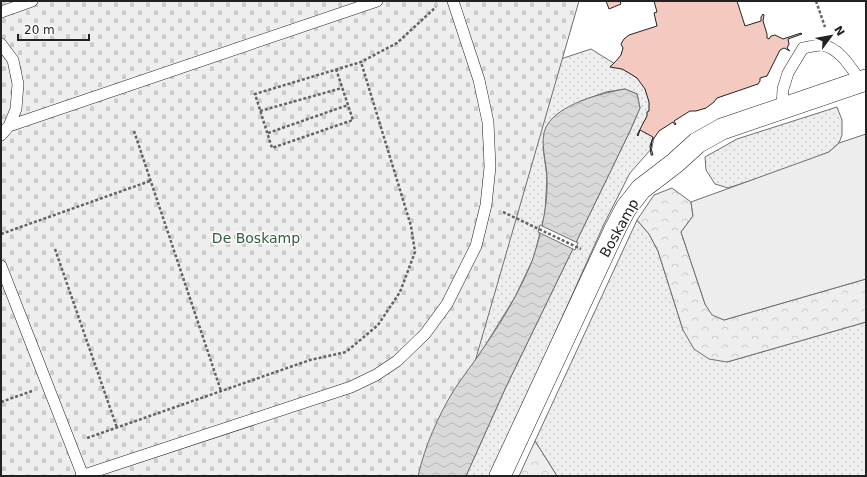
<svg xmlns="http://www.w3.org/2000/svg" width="867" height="477" viewBox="0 0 867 477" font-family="'DejaVu Sans',sans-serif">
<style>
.grass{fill:url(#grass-dots);stroke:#6f6f6f}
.forest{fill:url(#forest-crowns);stroke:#6f6f6f}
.cemetery{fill:url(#cemetery-stones);stroke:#6f6f6f}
.parking{fill:#ededed;stroke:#6f6f6f}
.water{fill:url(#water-waves);stroke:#6f6f6f}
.pier{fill:#fff;stroke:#6f6f6f}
.building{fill:#f3c9c0;stroke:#222}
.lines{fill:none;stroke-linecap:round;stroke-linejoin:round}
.service-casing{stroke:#222;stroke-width:12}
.minor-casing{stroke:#222;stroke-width:22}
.path{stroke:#646464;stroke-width:2.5;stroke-dasharray:3 2;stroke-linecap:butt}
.service{stroke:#fff;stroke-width:11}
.minor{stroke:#fff;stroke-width:21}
.labels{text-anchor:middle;stroke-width:3;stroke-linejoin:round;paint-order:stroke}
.street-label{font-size:14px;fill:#222;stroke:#fff}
.park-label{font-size:14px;fill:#2f5e38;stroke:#fff}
</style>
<defs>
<pattern id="grass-dots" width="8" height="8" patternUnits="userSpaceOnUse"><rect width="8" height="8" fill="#eee"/><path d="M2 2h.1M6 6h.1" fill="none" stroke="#ccc" stroke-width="1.8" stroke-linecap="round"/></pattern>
<pattern id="forest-crowns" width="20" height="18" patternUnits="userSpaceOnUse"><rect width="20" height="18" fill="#eee"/><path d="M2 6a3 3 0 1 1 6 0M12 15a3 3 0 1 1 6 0" fill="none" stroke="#ccc"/></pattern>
<pattern id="cemetery-stones" width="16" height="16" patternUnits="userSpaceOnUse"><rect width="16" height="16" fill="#eee"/><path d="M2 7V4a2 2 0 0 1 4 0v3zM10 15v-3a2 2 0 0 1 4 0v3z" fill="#ccc"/></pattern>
<pattern id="water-waves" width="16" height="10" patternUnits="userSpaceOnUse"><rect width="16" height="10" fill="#d9d9d9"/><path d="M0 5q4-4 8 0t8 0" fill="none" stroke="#bababa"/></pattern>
</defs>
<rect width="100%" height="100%" fill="#fff"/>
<path class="grass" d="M591 49 647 84 659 107 652 148 630 173 604 224 491 476H466L505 389 630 131 640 108 637 94 625 89 606 92 581 101 555 116 543 147 547 177 545 213 534 257 515 297 483 349 454 390 491 82Z
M837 107 842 120V135L839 143 829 152 786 169 728 188 715 184 706 170 705 157 737 139Z
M637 220 649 234 658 251 683 330 727 362 866 322V476H557L535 441Z"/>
<path class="forest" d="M672 188 691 202 693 216 681 232 705 304 713 315 724 320 866 279V322L727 362 709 359 694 349 683 330 658 251 649 234 637 220 654 195Z
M535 441 557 476H519Z"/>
<path class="cemetery" d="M1 1H579L442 476H1Z"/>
<path class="parking" d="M866 134V279L724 320 712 315 705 304 681 232 693 216 691 202 829 152 839 143Z"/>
<path class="water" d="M625 89 637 94 640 108 630 131 505 389 466 476H418C425 446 438 416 454 390 463 376 473 364 482 350 498 327 513 303 525 277 528 270 532 263 534 255 542 230 548 204 547 178 547 164 539 141 546 127 558 104 602 93 625 89Z"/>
<path class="pier" d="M540 225 578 243 575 250 538 232Z"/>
<path class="building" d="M606 1H620L621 4 609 9Z
M654 1H737L745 26 761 21V17L763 14 764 15 763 21 767 34V38L769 39 771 36 775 35 783 39 801 33 802 34 788 39 789 44 787 48 790 51 784 48 780 50 767 76 760 78V81L758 84 717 98 714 102 706 108 696 111H690L674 121 676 124 675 125 673 122 659 131 652 141 651 148 653 155H651L650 146 653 137 640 130 638 136 637 135 647 116V112L649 111V102L645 89 637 78 629 73 622 69 610 67 616 61 621 55 623 48 621 44 624 39 629 35 657 26 654 13 657 12Z"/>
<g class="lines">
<defs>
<path id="service" d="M1 12 32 1
M1 44 13 60 18 84 16 109 9 126 1 135
M782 108 783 89 788 73 803 48C809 47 816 45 822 45 840 48 851 68 861 82
M9 126 377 1
M1 266 83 476
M81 476 351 387 376 375 397 361 425 334 447 304 476 246 486 205 490 167 488 122 479 80 453 1"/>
<path id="minor" d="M500 476 615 229 626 208 641 189 675 163 697 143 722 129 866 80"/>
</defs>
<use href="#service" class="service-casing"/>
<use href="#minor" class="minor-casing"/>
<path class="path" d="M816 1 825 27
M336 69 353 120 272 148 255 94 361 62 397 43 436 7
M260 111 342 88
M134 131 221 391
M268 133 348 105
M503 212 581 249
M1 234 150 181
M55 249 117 428
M1 402 32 391
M87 438 310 360 346 352 378 325 400 292 415 252 411 226 361 62"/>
<use href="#service" class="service"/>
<use href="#minor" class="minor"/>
</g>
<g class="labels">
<g class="street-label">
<text transform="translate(619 228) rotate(-61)" y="5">Boskamp</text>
</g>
<g class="park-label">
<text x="256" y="243">De Boskamp</text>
</g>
</g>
<rect width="867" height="477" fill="none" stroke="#222222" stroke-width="4"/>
<g transform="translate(831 36) rotate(58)" stroke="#ffffff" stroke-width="3" paint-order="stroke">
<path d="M0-3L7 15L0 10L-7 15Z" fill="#222222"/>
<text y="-6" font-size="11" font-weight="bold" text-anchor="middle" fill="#222222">N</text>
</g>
<path d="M18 34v6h71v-6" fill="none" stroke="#222222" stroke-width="2"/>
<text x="24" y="34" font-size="12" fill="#222222" stroke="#ffffff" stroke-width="3" paint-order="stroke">20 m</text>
</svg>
